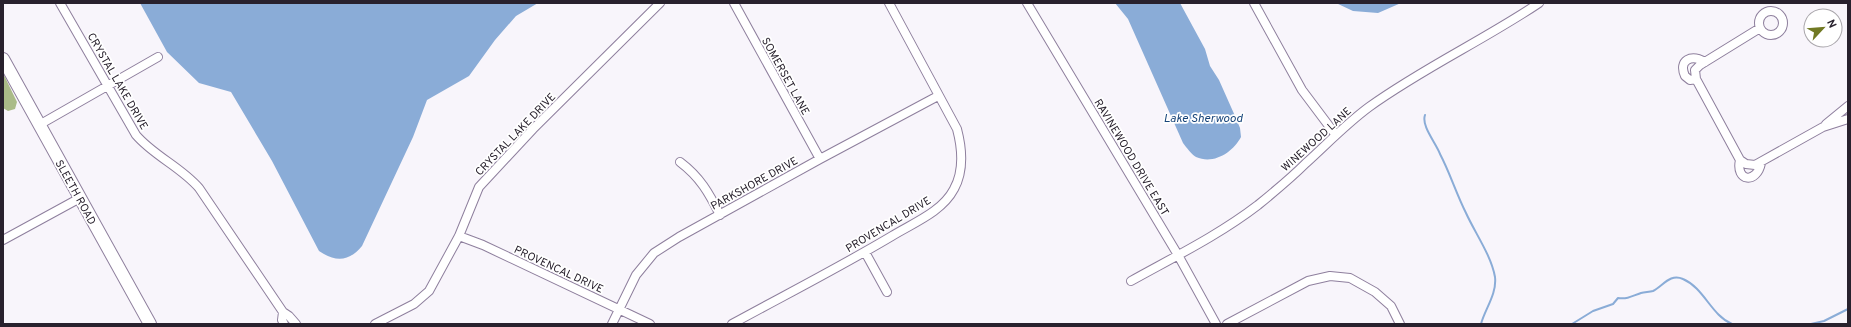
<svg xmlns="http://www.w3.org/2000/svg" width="1851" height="327" viewBox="0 0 1851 327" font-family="Overpass,sans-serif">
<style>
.forest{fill:#ab8}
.water{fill:#8aacd7}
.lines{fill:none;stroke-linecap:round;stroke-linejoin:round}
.stream{stroke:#8aacd7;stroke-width:2}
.street-casing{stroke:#8e7f9d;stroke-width:10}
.secondary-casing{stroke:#8e7f9d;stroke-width:14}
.street{stroke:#fff;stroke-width:8}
.secondary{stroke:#fff;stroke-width:12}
.labels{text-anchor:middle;stroke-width:3.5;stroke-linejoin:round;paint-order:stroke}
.street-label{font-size:11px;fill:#28212d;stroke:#fff}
.water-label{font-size:12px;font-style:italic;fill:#18457a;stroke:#fff}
</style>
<rect width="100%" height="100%" fill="#f8f5fb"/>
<path class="forest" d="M3 73 17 102 15 109 8 111 3 108Z"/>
<path class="water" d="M140 3H538L516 16 495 40 469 76 427 100 413 137 362 246C349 262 335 262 319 251L272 161 231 92 199 83 167 52Z
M1115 3H1180L1205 49 1210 66 1219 80 1235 116 1240 128 1241 137C1233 152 1214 165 1196 157 1191 154 1187 148 1183 143L1128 19Z
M1336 3H1401L1378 13 1353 11Z"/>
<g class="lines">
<path class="stream" d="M1425 115C1421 126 1436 143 1440 154 1450 173 1456 193 1466 213 1475 233 1491 255 1495 277 1497 294 1485 309 1481 324
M1572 324 1593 311 1613 304 1618 298C1629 299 1632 296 1641 293 1645 292 1649 292 1653 291 1663 286 1670 273 1683 279 1704 288 1711 315 1732 324
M1811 324 1824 321 1848 309"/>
<defs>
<path id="street" d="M60 3 136 135C154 156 181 167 199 188L283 312 289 316 296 324
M734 3 820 159
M1027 3 1178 255 1216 324
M1254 3 1302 90 1335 134
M1759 23a12 12 0 1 1 24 0a12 12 0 1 1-24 0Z
M1760 28 1700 65 1695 70 1696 79 1740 160 1746 164 1755 165 1823 127 1848 119
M1696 79 1690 80 1685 76C1678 60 1691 54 1705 62
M1826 124 1848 106
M39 125 158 57
M1740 160C1735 182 1757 184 1761 163
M680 162C700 177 709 193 720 215
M459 236 483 245 650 324
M3 240 80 198
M865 252 887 292
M1131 281C1174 257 1219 235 1258 205 1274 192 1291 178 1306 163 1327 144 1346 124 1369 107 1423 68 1484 40 1539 3
M283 312 282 320 284 324
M375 324 414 304 429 291 459 236 479 187 533 129 660 3
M612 324 636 275 654 253 679 237 820 159 938 96
M732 324C785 295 840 267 892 236 913 223 942 212 954 189 964 171 962 148 957 129L889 3
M1227 324 1308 281 1330 276 1350 278 1375 292 1391 306 1400 324"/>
<path id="secondary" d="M3 59 150 324"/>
</defs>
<use href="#street" class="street-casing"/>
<use href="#secondary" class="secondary-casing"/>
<use href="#street" class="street"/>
<use href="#secondary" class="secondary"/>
</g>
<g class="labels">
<g class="street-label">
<text transform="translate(786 76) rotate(61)" y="4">SOMERSET LANE</text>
<text transform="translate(118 81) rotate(60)" y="4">CRYSTAL LAKE DRIVE</text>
<text transform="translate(515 134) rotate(-46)" y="4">CRYSTAL LAKE DRIVE</text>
<text transform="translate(1316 139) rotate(-42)" y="4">WINEWOOD LANE</text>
<text transform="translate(1132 157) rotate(59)" y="4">RAVINEWOOD DRIVE EAST</text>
<text transform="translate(754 183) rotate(-29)" y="4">PARKSHORE DRIVE</text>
<text transform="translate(76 192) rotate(61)" y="4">SLEETH ROAD</text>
<text transform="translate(888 224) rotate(-31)" y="4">PROVENCAL DRIVE</text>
<text transform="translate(559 269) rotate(25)" y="4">PROVENCAL DRIVE</text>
</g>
<g class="water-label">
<text x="1203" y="122">Lake Sherwood</text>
</g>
</g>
<rect width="1851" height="327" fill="none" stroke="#28212d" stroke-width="8"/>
<g transform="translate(1823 28) rotate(64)"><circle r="19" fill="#ffffff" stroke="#a9a6ab"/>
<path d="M0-3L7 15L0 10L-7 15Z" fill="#717923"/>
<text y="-6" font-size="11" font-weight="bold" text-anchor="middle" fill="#28212d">N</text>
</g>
</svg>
